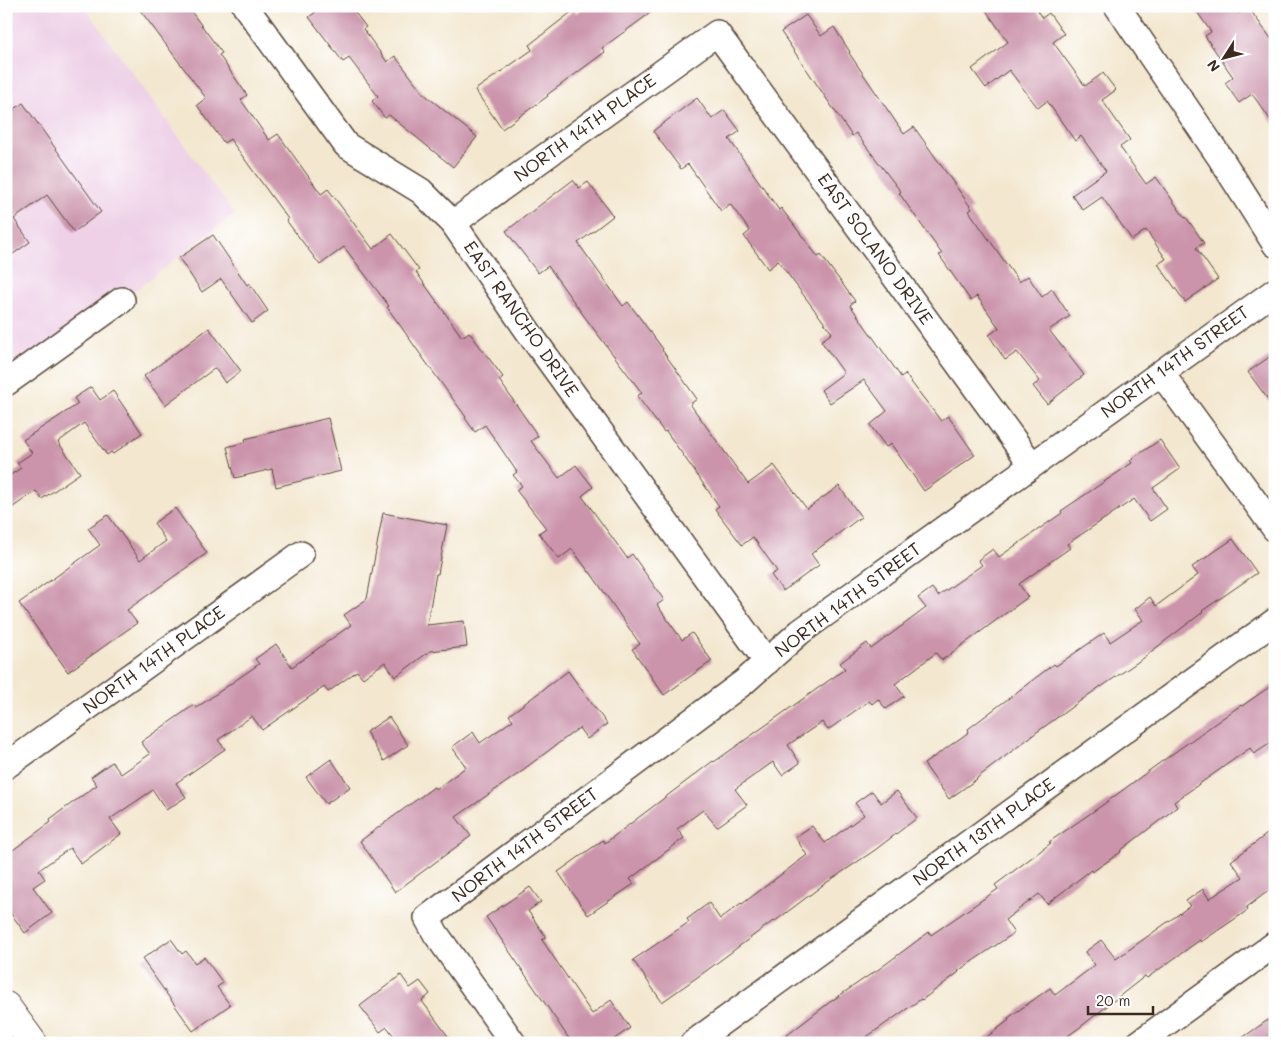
<svg xmlns="http://www.w3.org/2000/svg" width="1281" height="1049" viewBox="0 0 1281 1049" font-family="Mali,sans-serif">
<style>
.built{fill:#eed0e7}
.building{fill:#cb94ab}
.lines{fill:none;stroke-linecap:round;stroke-linejoin:round}
.minor-casing{stroke:#574639;stroke-width:28}
.secondary-casing{stroke:#574639;stroke-width:30}
.minor{stroke:#fff;stroke-width:25}
.secondary{stroke:#fff;stroke-width:28}
.labels{text-anchor:middle;stroke-width:4;stroke-linejoin:round;paint-order:stroke}
.street-label{font-size:18px;fill:#3b2a1e;stroke:#fff}
</style>
<rect width="100%" height="100%" fill="#fff"/>
<filter id="ink" filterUnits="userSpaceOnUse"><feTurbulence type="fractalNoise" baseFrequency=".02" numOctaves="2"/><feDisplacementMap in="SourceGraphic" scale="10" xChannelSelector="R" yChannelSelector="G"/><feConvolveMatrix kernelMatrix="1 2 1 2 8 2 1 2 1" color-interpolation-filters="sRGB"/></filter>
<filter id="wash" filterUnits="userSpaceOnUse"><feTurbulence type="fractalNoise" baseFrequency=".0096" numOctaves="4" result="noise"/><feDisplacementMap in="SourceGraphic" scale="20" xChannelSelector="R" yChannelSelector="G"/><feGaussianBlur stdDeviation="1.12" result="paint"/><feColorMatrix in="noise" values="0 0 0 0 0 0 0 0 0 0 0 0 0 0 0 0 0 1.4 0 .05"/><feComposite in="paint" operator="in"/></filter>
<g filter="url(#wash)">
<rect width="100%" height="100%" fill="#f3e7cf"/>
<path class="built" d="M6 6H84L234 214 6 390Z"/>
<g id="blocks">
<path class="building" d="M137 6H187L222 53 219 55 247 95 241 100 269 140 278 134 321 194 328 189 373 249 392 234 419 270 416 272 462 337 469 332 503 377 499 380 538 436 531 441 559 478 576 465 593 487 582 496 627 558 632 554 664 600 657 605 682 640 692 633 712 661 664 695 632 649 640 644 590 572H589L572 549 559 559 539 533 546 528 516 490 522 486 513 475 517 472 485 425 475 432 465 418 466 417 428 365 387 307 389 306 344 247 320 265 286 220 288 219 230 139 224 143 197 105 206 98Z
M324 6H350L366 27 363 29 387 62 395 56 424 94 477 137 453 167 389 115 385 118 372 101 378 96 349 58 343 62 309 17Z
M586 6H660L602 48 605 52 547 95 548 96 502 129 475 90 532 50 529 45 574 10 576 13Z
M983 6H1034L1042 18 1049 13 1064 34 1053 42 1085 86 1103 73 1116 90 1102 100 1130 140 1120 147 1146 184 1156 177 1185 218 1186 217 1204 243 1196 248 1218 279 1185 302 1158 264 1166 259 1146 230 1132 240 1102 197 1083 210 1072 195 1106 171 1081 136 1075 141 1047 101 1038 108 1009 70 986 88 972 69 1008 42Z
M1193 6H1234L1239 13 1248 7 1275 44V126L1252 94 1239 103 1225 83 1233 77 1205 36 1211 32Z
M806 15 821 36 834 27 850 52 849 53 904 134 914 127 972 209 969 211 1019 282 1028 276 1042 297 1052 289 1070 316 1049 330 1084 375 1047 404 1033 386 1040 381 1017 352 1005 360 989 335 999 328 977 296 971 301 939 255 942 254 899 193 901 192 856 133 852 136 781 32Z
M697 98 712 119 724 110 740 131 729 139 779 210 781 208 818 257 821 255 855 301 850 305 901 377 905 374 941 421 948 416 975 455 924 491 891 444 886 447 870 425 887 411 864 380 830 403 821 390 844 373 821 341 832 333 778 261 768 269 744 236 750 231 730 204 721 211 688 164 681 169 653 131Z
M23 103 101 212 74 232 47 195 14 219 30 242 6 259V115Z
M573 180 579 188 588 182 613 216 578 243 623 306 628 302 663 349 662 350 697 399 690 404 748 484 774 465 807 509 839 486 861 517 811 554 819 565 783 591 771 575 777 571 753 537 742 545 715 509 719 506 666 431 664 432 637 396 642 393 584 316 548 266 538 273 506 231Z
M213 235 247 285 249 283 268 311 252 323 221 279 202 292 179 258Z
M209 328 241 371 225 383 215 368 165 405 144 376Z
M1275 353V409L1248 372Z
M91 387 100 400 113 391 142 433 113 454 111 452 107 455 84 423 58 442 80 473 42 499 36 491 6 512V478L21 468 17 463 32 453 23 440 78 404 74 398Z
M328 418 341 471 276 487 272 469 235 478 227 447 246 442 245 439Z
M1160 440 1180 469 1153 488 1167 509 1150 521 1134 499 1067 544 1070 548 1019 584 1028 597 942 660 936 653 895 684 904 696 886 709 878 699 872 704 869 701 828 730 822 722 788 745 800 763 782 775 773 762 735 789 747 805 717 827 703 810 677 829 684 838 630 879 634 884 588 915 558 872 603 840 605 843 713 761 714 762 845 669 840 663 867 643 871 649 926 608 918 598 932 588 938 596 982 565 978 560 993 549 999 557 1062 513 1061 511 1132 463 1130 460Z
M175 508 207 553 127 610 137 623 68 672 19 603 100 545 88 528 108 515 140 560 166 541 154 523Z
M383 513 447 525 438 574H436L427 625 464 621 467 647 430 651 395 677 385 662 363 678 357 671 328 692 324 687 262 730 252 716 218 740 225 749 176 783 186 797 166 810 153 790 110 819 121 834 81 864 70 848 39 870 45 879 33 887 52 913 25 933 6 907V855L51 822 50 819 97 785 91 777 112 762 121 774 150 754 141 742 194 705 196 708 259 664 255 659 276 644 292 667 351 625 344 615 367 599Z
M1233 539 1257 573 1202 611 1203 612 1148 654V655L1101 687V686L1037 732 977 778V779L949 799 924 764 969 732 968 729 1054 664 1056 666 1104 633 1110 642 1143 620 1135 609 1150 597 1156 606 1198 575 1192 567Z
M568 671 607 724 587 739 579 728 524 769V770L456 817 471 836 395 892 360 841 434 787 436 789 466 767 452 747 473 732 480 743 513 720 509 715Z
M1275 683V740L1254 754 1250 748 1174 802 1177 807 1120 851 1121 852 1092 872 1091 870 1047 904 1039 894 1005 920 1014 933 958 971 959 972 922 1000 921 999 858 1043H777L830 1002 874 972H875L929 932 931 935 998 889 995 885 1051 843 1049 842 1104 804 1154 767 1241 705 1242 706Z
M389 717 408 745 384 761 366 732Z
M331 759 350 787 326 804 306 777Z
M872 791 881 803 897 791 917 818 875 850 823 885 774 922 773 921 706 971 662 1002 633 960 689 922 687 919 709 903 720 919 741 903 742 904 807 855 795 837 812 826 825 843 864 815 855 803Z
M1275 828V886L1247 907 1248 910 1201 942 1200 940 1147 978 1145 976 1079 1028 1058 1043H979L1009 1020 1008 1018 1050 988 1055 995 1095 965 1085 952 1101 940 1116 959 1190 906 1186 901 1203 889 1209 899 1243 877 1231 861Z
M530 887 541 902 528 911 546 937 542 940 592 1014 611 1000 630 1028 609 1043H572L486 917Z
M171 939 182 954 186 951 195 963 204 957 223 983 217 987 230 1005 193 1031 142 959Z
M401 975 410 988 420 981 430 994 422 1001 453 1043H399L387 1027 380 1032 360 1006Z
M1275 1015V1043H1235Z"/>
</g>
</g>
<g filter="url(#ink)">
<use href="#blocks" fill-opacity="0" stroke="#574639" stroke-width="1"/>
<g class="lines">
<defs>
<path id="minor" d="M245 6 346 145 421 191 453 223 532 337 767 662
M1117 6 1221 159 1275 244
M453 223 717 33 1032 465
M1161 373 1275 529
M6 383 122 300
M6 766 301 554
M513 1043 436 934 427 918 744 682 800 632 1275 291
M693 1043 1275 621
M1139 1043 1275 944"/>
<path id="secondary" d="M6 1006 33 1043"/>
</defs>
<use href="#minor" class="minor-casing"/>
<use href="#secondary" class="secondary-casing"/>
<use href="#minor" class="minor"/>
<use href="#secondary" class="secondary"/>
</g>
</g>
<g class="labels">
<g class="street-label">
<text transform="translate(585 128) rotate(-36)" y="6">NORTH 14TH PLACE</text>
<text transform="translate(875 249) rotate(54)" y="6">EAST SOLANO DRIVE</text>
<text transform="translate(521 319) rotate(55)" y="6">EAST RANCHO DRIVE</text>
<text transform="translate(1175 362) rotate(-36)" y="6">NORTH 14TH STREET</text>
<text transform="translate(848 600) rotate(-37)" y="6">NORTH 14TH STREET</text>
<text transform="translate(154 660) rotate(-36)" y="6">NORTH 14TH PLACE</text>
<text transform="translate(984 832) rotate(-36)" y="6">NORTH 13TH PLACE</text>
<text transform="translate(525 845) rotate(-37)" y="6">NORTH 14TH STREET</text>
</g>
</g>
<rect width="1281" height="1049" fill="none" stroke="#fff" stroke-width="25"/>
<g transform="translate(1224 58) rotate(234)" stroke="#ffffff" stroke-width="4" paint-order="stroke">
<path d="M0-4L9 19L0 12L-9 19Z" fill="#3b2a1e"/>
<text y="-8" font-size="14" font-weight="bold" text-anchor="middle" fill="#3b2a1e">N</text>
</g>
<path d="M1088 1006v8h65v-8" fill="none" stroke="#3b2a1e" stroke-width="2.5"/>
<text x="1096" y="1006" font-size="15" fill="#3b2a1e" stroke="#ffffff" stroke-width="4" paint-order="stroke">20 m</text>
</svg>
